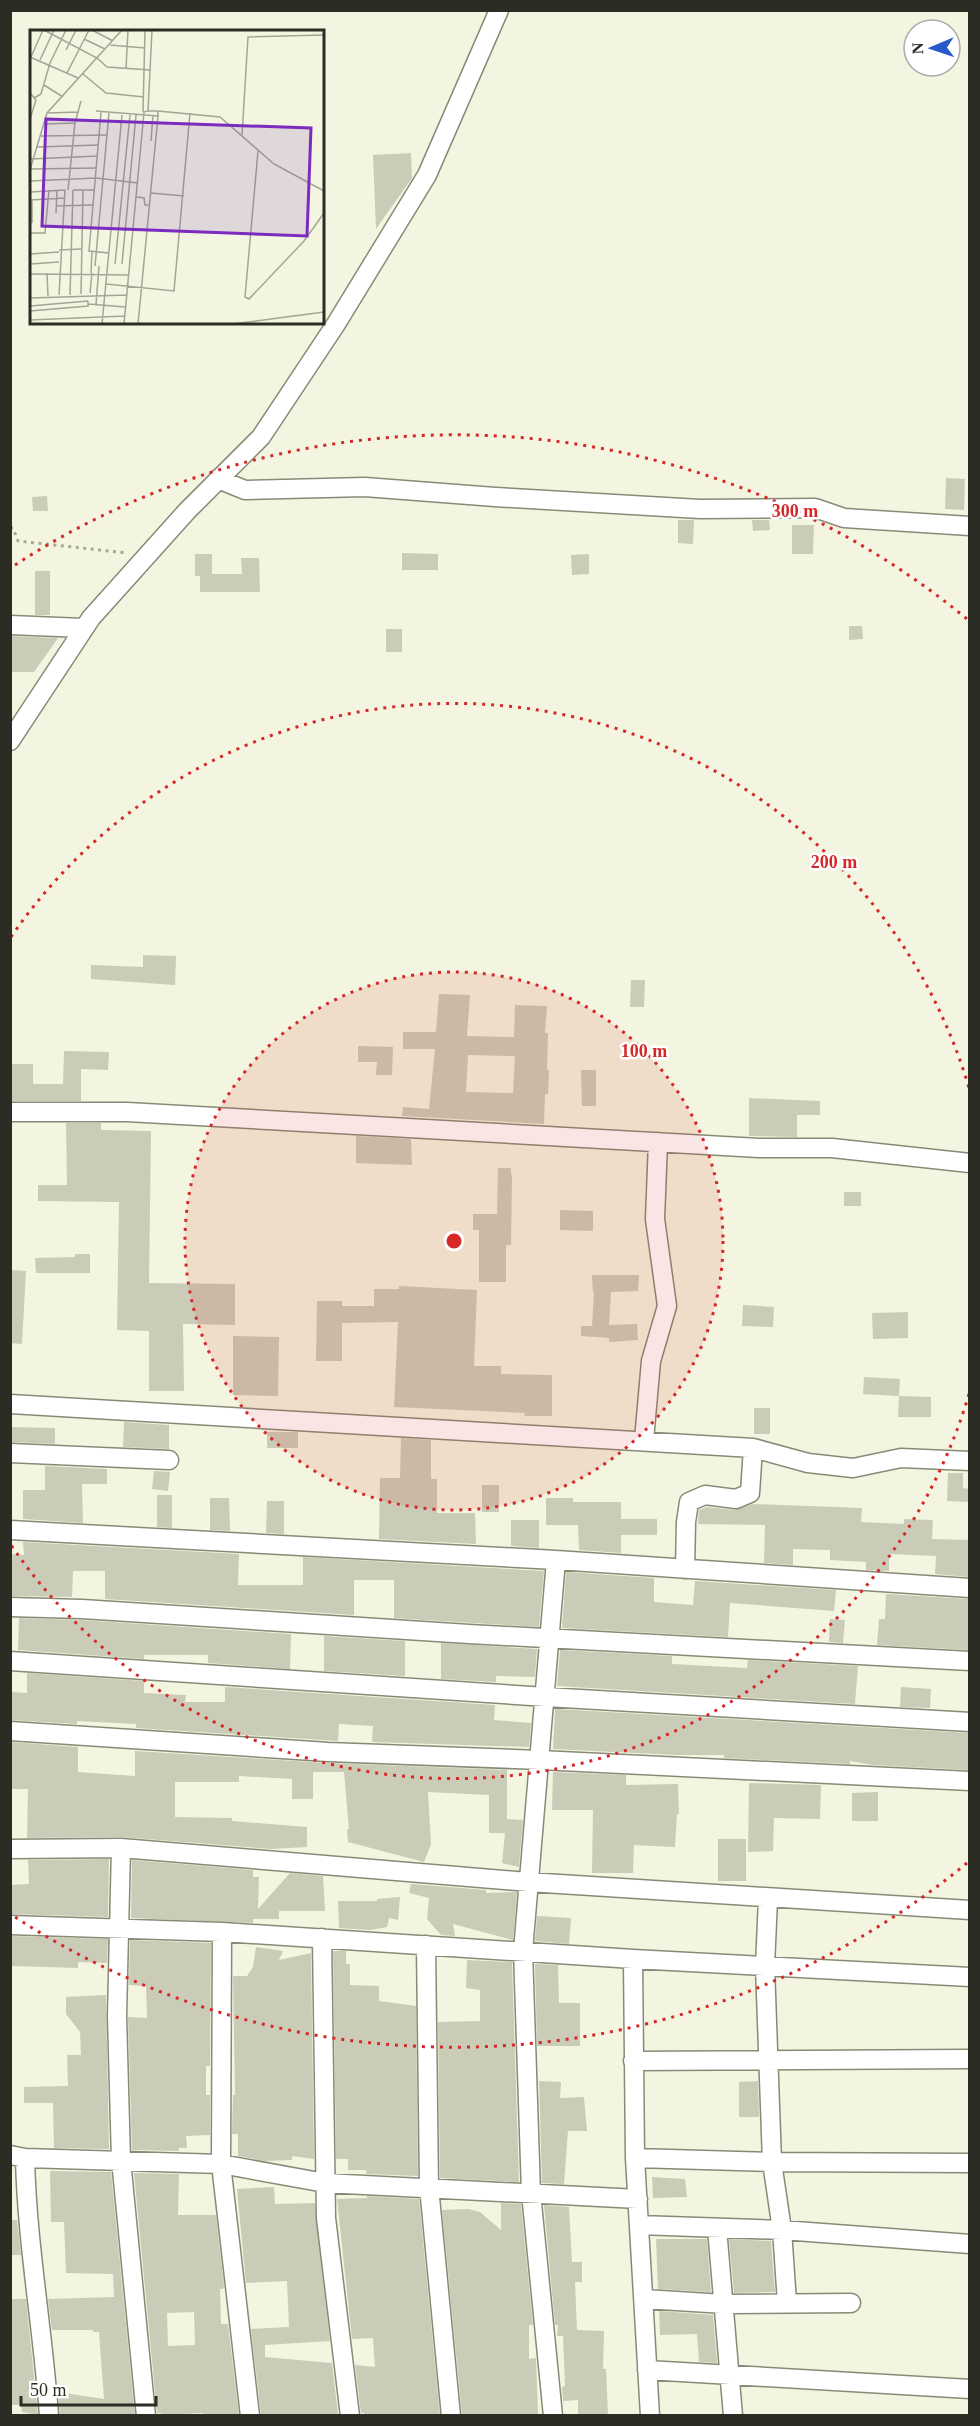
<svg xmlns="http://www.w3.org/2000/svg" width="980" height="2426" viewBox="0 0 980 2426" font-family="Georgia,serif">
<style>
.building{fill:#caccb7;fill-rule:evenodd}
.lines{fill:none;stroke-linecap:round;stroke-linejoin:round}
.street-casing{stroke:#888a77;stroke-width:21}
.path{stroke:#a7a898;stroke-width:3;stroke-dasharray:3 4.5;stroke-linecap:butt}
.street{stroke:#fff;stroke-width:18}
.ring{fill:none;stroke:#d62828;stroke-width:3;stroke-dasharray:3 6}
.inset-road{fill:none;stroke:#a3a595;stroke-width:1.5}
.view{fill:#7b2cbf;fill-opacity:0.15;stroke:#7b2cbf;stroke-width:3}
.inset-edge{fill:none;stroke:#2b2c24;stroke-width:3}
.centre{fill:#d62828;stroke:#fff;stroke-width:3}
.ring-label{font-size:18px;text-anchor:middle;font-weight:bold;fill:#d62828;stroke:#fff;stroke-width:5;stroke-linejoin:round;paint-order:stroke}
</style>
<rect width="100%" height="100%" fill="#f3f5e0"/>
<path class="building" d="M411 153 412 178 376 229 373 155Z
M946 478 965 479 964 510 945 509Z
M47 496 48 511H33L32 497Z
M678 520H694L693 544 678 543Z
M752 520H769L770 530 753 531Z
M792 525H814L813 554H792Z
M402 553 438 554V570H402Z
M195 554H212V574H242L241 558H259L260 592H200V576H195Z
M589 554V574L572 575 571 555Z
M35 571H50V615H35Z
M849 626H862L863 639 849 640Z
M386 629H402V652H386Z
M10 636 58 638 34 672H10Z
M143 955 176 956 175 985 91 979V965L143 967Z
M631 980H645L644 1007H630Z
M439 994 470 995 467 1036 514 1037 515 1005 547 1006 545 1033H548L547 1070H549L548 1094H545L544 1124 402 1116 403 1107 429 1109 435 1049H403V1032H436ZM468 1055 515 1056 513 1093 466 1092Z
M358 1046 393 1047 392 1075H376L377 1062H358Z
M64 1051 109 1052 108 1070 81 1069V1101H10V1064H33V1084H63Z
M581 1070H596V1106H582Z
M749 1098 820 1101V1115H797V1137L749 1136Z
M66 1123H101V1130L151 1131 149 1283 235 1284V1325L183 1324 184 1391H149V1331L117 1330 119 1202 38 1201V1185H67Z
M356 1136 411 1139 412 1165 356 1163Z
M498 1168H511V1175H512L511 1245H506V1282H479V1230H473V1214H497Z
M844 1192H861V1206H844Z
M560 1210 593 1211V1231L560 1230Z
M75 1254H90V1273H36L35 1258 75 1257Z
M10 1270 26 1271 22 1344 10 1343Z
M592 1275H639L638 1291 611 1292 609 1325 637 1324 638 1340 609 1342V1338L581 1336V1326H592L594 1292H593Z
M399 1286 477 1290 474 1366H501V1374L552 1375V1416H524L525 1413 394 1407 398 1322 342 1323V1361H316L317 1301H342V1306H374V1289H399Z
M743 1305 774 1307 773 1327 742 1326Z
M908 1312V1338L873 1339 872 1313Z
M233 1336 279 1337 278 1396 233 1395Z
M864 1377 900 1379 899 1396 863 1394Z
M899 1396 931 1397V1417H898Z
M754 1408H770V1434H754Z
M124 1422 169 1425V1449L123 1447Z
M10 1427 55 1428V1444L10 1442Z
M267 1432H298V1448H267Z
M401 1438 431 1440V1479H437V1513H475L476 1544 379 1539 380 1478H400Z
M45 1466 107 1469V1484H82L83 1523 23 1519V1490H45Z
M154 1471 170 1472 168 1491 152 1489Z
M948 1473H963V1488L969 1489V1502L947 1501Z
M482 1485H499V1512H482Z
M157 1495H172V1528L157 1527Z
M210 1498H229L230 1531 210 1530Z
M546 1498H573V1502H621V1519H657V1535H621V1553L579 1550 578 1525H546Z
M267 1501H284V1534L266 1533Z
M753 1504 862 1508 861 1522 904 1524V1519L933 1520 932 1539 969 1540V1577L935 1574 936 1556 889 1554V1571L866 1570V1562L830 1560V1550L793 1549V1565L764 1563 765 1525 698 1524 699 1510 707 1507 735 1510Z
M511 1520H539V1548L511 1546Z
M23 1542 239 1554 238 1585H303V1557L544 1571 539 1627 394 1618V1580H354V1615L105 1599V1571H73L72 1597 10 1596V1554L24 1555Z
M566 1572 654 1578V1602L693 1605 695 1581 836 1590 834 1611 730 1603 728 1637 562 1628Z
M886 1594 969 1599V1650L877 1645 879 1619H885Z
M19 1618 81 1620 291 1634 290 1669 208 1663V1655H144V1659L18 1650Z
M830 1619 845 1620 843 1643 829 1642Z
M324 1636 405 1641V1676L324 1671Z
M441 1643 537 1649 535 1677 496 1676V1682L441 1679Z
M560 1650 672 1656V1664L747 1668 748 1660 858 1666 855 1704 557 1686Z
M27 1673 144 1681V1693L186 1695 185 1702H225V1687L495 1705 494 1720 531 1723 529 1747 372 1742 373 1726 339 1724 338 1741 136 1728V1724L77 1721V1724L10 1720V1692L27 1693Z
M901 1687 931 1689 930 1708 900 1707Z
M555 1709 969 1733V1770L873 1765 850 1761V1764L724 1758V1755H676L553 1749Z
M10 1742 78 1747V1772L135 1776V1751L328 1763 507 1770V1819L523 1820 519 1867 502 1863 505 1833H489V1795L428 1792 431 1844 424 1862 348 1842 347 1829H349L344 1772H313V1799H292V1779L239 1776V1782H175V1817L232 1818V1821L307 1827V1847L270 1849 121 1837 27 1838 28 1789H10Z
M553 1772 626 1775V1785L678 1784 679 1814H677L675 1847 634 1845 633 1873H592L593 1810H552Z
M749 1783 821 1785 820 1819 774 1818 773 1851 748 1852Z
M878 1792V1821H852V1793Z
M718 1839H746V1881H718Z
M109 1859 108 1917 11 1914 10 1885 29 1884 28 1860Z
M132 1860 253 1870V1877H259L258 1909 290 1873 323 1876 325 1911H279V1919H253V1923L131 1918Z
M411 1884 486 1890V1893L517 1892 513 1940 453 1924 455 1936 441 1935 427 1919 429 1898 409 1893Z
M400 1897 398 1920 389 1918 387 1927 370 1930 339 1928 338 1901H377V1899Z
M537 1916 571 1918 569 1944 535 1941Z
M11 1936 108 1939 107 1963 78 1962V1968L10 1966Z
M130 1940 211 1943 210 2066H206V2095H210V2135L186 2136 187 2148H179V2151L132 2150 128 2017 147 2018 146 1986 129 1985Z
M256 1947 283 1951 279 1960 311 1953 314 2159 292 2156V2160L265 2161 238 2156V2134H232L233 2095H235L233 1976H247L253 1967Z
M333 1951H346V1964H350V1985L379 1986V2001L416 2006 418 2176 366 2174V2170H348V2159H336Z
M467 1960 512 1962 519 2182 440 2178 438 2022 480 2021V1990L466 1988Z
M535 1964 558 1965 559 2003H580V2046H537Z
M106 1995 109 2149 54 2148 53 2103H24V2087L68 2086 67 2055H81L80 2032 66 2014V1997Z
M539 2081 561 2082 560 2098 584 2097 587 2131H568L564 2184 542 2183Z
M758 2081 759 2117H739V2082Z
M50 2171 111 2172 135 2415H60L58 2392 104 2399 99 2332H93V2330H52L48 2299 114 2297 113 2274 66 2273 64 2222H51Z
M134 2173 179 2174 178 2215H216L224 2285 223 2289H220L221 2324H228L239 2415H203V2413L161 2415V2413H157ZM194 2312 195 2345 168 2346 167 2313Z
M652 2177 685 2179 687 2197 653 2198Z
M274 2187 275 2204 315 2203 330 2341 265 2345V2357L332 2363 338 2414 261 2415 251 2329 289 2327 287 2281 246 2283 237 2189Z
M367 2196 419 2199 440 2415H364V2413H361L355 2365 375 2367 373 2338 352 2339 337 2199 367 2198Z
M501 2203 521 2204 533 2325H529V2359L536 2358 538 2415H462L442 2210 469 2209 480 2212 501 2230Z
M544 2205 569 2207 572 2262H582V2282H575L577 2330 604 2331 603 2369H606L608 2415H578V2400L563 2401 562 2387 565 2386 563 2336H557L558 2325H555Z
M10 2220H17L21 2255H10Z
M656 2239H707L711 2292 658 2289Z
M729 2239 771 2241 775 2292 734 2293Z
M10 2299H26L38 2415 22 2412 21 2405H10Z
M659 2311 713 2315 717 2363 699 2362 697 2334 660 2335Z"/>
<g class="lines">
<defs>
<path id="street" d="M218 479 245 490 365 487 495 497 700 509 815 508 844 518 970 526
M10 625 83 628
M10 741 91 618 187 511 261 437 336 324 427 175 499 10
M10 1112H127L759 1148H832L970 1163
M10 1404 753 1448 808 1463 853 1468 901 1458 970 1461
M644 1440 651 1361 667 1306 655 1219 658 1142
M10 1453 169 1460
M10 1530 556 1560 970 1588
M685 1569 686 1522 689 1502 705 1495 736 1499 750 1493 753 1448
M10 1607 82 1609 469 1634 970 1661
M10 1661 546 1697 970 1722
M10 1731 328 1752 540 1760 970 1781
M121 1848 117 2016 121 2160 146 2416
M10 1849 121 1848 528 1882 970 1910
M768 1899 765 1966 772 2162 782 2230 787 2303
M10 1925 222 1932 633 1959 970 1977
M222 1932 221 2164 250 2416
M322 1938 326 2218 350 2416
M426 1945 429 2187 451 2416
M633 1959 635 2158 650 2416
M633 2061 970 2059
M10 2155 25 2158 221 2164 325 2183 638 2199
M25 2158C27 2245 43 2329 49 2416
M635 2158 772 2162 970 2163
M639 2225 782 2230 970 2244
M717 2228 733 2416
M644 2299 725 2304 851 2303
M647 2370 970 2389
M553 2416 531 2193 523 1951 556 1560"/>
</defs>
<use href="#street" class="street-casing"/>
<path class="path" d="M10 528H13L18 541 127 553"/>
<use href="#street" class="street"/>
</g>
<circle cx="454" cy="1241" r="269" fill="#d62828" fill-opacity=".12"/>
<g class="ring">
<circle cx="454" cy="1241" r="269"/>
<path d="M969 1394A537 537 0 0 1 11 1545M11 937A537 537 0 0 1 969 1088"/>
<path d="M967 1863A806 806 0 0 1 15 1917M15 565A806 806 0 0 1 967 619"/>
</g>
<g transform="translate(30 30)">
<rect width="294" height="294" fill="#f3f5e0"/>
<path class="inset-road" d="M14 0 67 28 77 37 120 40M62 0 83 11M54 9 75 19M80 15 115 18M36 20 46 0M0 27 48 48M1 27 13 0M10 30 24 0M96 39 98 0M37 43 59 0M53 44 76 63 114 67M14 55 33 67M0 63 6 70 0 89M4 68 11 64 20 33 36 0M66 81 128 86M128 81 190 87 244 134 294 161M71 82 59 221 79 223M113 82 115 0M18 83 48 82M14 94 45 93M212 105 218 7 294 5M11 106 78 105M121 111 123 85M7 117 69 115M228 121 215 267 219 269 274 211 294 183M0 129 68 126M0 139 67 138M0 140 17 83 92 0M0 151 66 148 108 153M38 160 45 93 51 71M43 160H64M0 162 35 160M121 163 154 166M107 167 114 168 115 175H120M0 170 35 168M26 176 64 175M26 183 27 160M2 193V170M0 203H15L19 160M29 220 51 219M0 224 29 222M0 234 29 232M85 234 100 85M92 234 106 85M65 236 79 83M17 243 18 266M61 243 62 221M0 244 99 245M76 254 144 261 160 83M60 263 62 243M51 264 53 160M29 265 35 160M40 265 43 160M0 268 97 265M58 274 96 277M66 275 69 236M0 276 58 271M0 281 58 276V271M0 290 95 286M72 294 92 85M94 294 114 82 118 81 122 0M108 294 128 86V81H118M203 294 294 282"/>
<path class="view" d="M16 89 281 98 277 206 12 196Z"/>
<rect width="294" height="294" class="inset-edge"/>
</g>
<circle cx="454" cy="1241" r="9" class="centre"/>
<g class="ring-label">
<text x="795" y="517">300 m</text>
<text x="834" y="868">200 m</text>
<text x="644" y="1057">100 m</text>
</g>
<rect width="980" height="2426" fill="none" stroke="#2b2c24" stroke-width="24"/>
<g transform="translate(932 48) rotate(268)"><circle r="28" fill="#ffffff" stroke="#aaaba7" stroke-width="1.5"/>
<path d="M0-4.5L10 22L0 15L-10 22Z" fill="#295ac9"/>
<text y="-9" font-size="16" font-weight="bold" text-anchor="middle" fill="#2b2c24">N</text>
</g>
<path d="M21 2396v9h135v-9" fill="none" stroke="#2b2c24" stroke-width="3"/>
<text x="30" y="2396" font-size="18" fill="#2b2c24" stroke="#ffffff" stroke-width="4.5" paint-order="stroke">50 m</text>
</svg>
